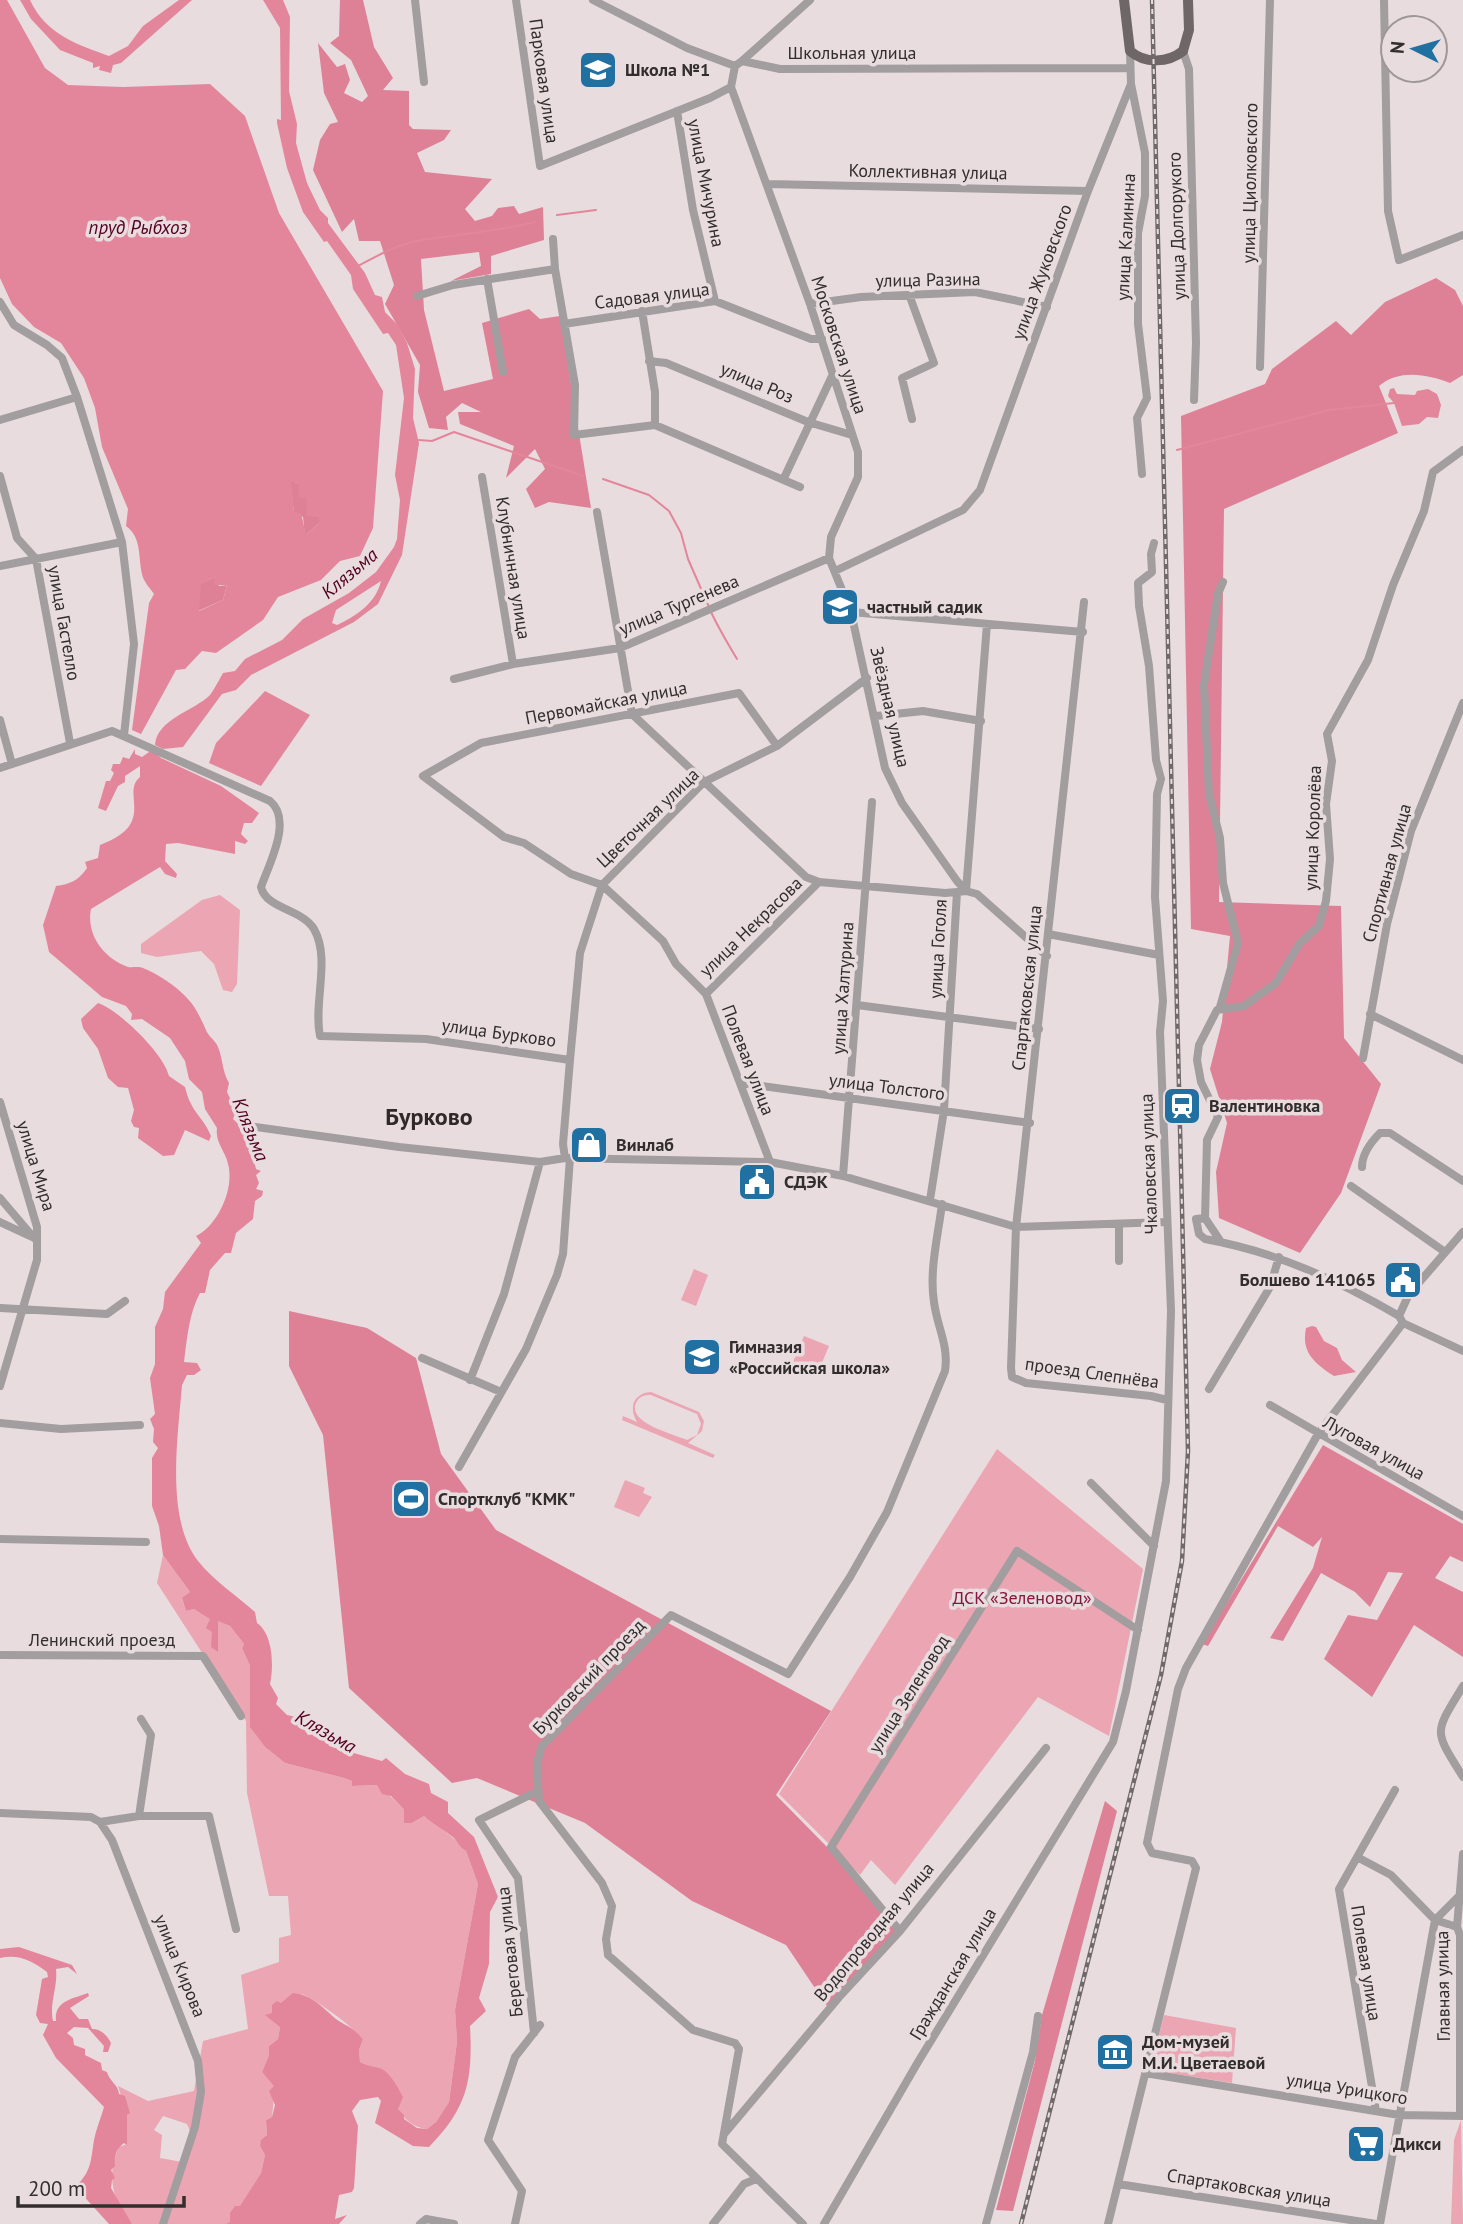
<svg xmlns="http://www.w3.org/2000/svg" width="1463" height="2224" viewBox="0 0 1463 2224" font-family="'PT Sans',sans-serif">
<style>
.green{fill:#eba5b3;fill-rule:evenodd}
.forest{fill:#de8196}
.water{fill:#e4869b;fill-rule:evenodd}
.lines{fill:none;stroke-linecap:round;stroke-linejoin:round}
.stream{stroke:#e4869b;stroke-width:2}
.minor{stroke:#a29d9e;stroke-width:8}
.major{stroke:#6f6668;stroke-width:10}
.rail-casing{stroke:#70696a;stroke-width:4.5}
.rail{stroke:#e8dcde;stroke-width:2;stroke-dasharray:5;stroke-linecap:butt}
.labels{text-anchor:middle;stroke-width:7;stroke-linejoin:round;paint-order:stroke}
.street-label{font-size:18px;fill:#322e2e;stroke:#e8dcde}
.poi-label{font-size:18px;font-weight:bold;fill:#322e2e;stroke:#e8dcde;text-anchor:start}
.park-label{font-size:18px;fill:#86163e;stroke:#e8dcde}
.water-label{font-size:19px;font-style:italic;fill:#502;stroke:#e8dcde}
.district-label{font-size:24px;font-weight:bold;fill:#302829;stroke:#e8dcde}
</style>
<rect width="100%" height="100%" fill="#e8dcde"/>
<path class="green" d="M220 895 240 910 237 984 232 992 223 990 214 964 201 951 157 957 141 953V944L202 900Z
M694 1269 708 1275 696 1306 681 1300Z
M804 1336 829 1346 821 1365 811 1361 805 1375 790 1369Z
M651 1392 699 1412 704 1421 702 1431 688 1443 715 1455 713 1458 622 1420 623 1416 637 1422C628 1407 634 1393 651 1392ZM651 1395 697 1414 701 1424 697 1435 687 1440C673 1434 627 1423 636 1403 639 1396 644 1395 651 1395Z
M997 1449 1143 1569 1109 1736 1038 1697 895 1885 871 1860 860 1875 779 1794Z
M625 1480 645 1488 643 1493 652 1497 639 1517 614 1507Z
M163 1555 190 1592 182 1599 186 1611 194 1609 230 1626 244 1644 242 1648 250 1666V1726L265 1747 285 1763 344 1778 352 1781V1786L377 1785 405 1809 412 1823 424 1816C433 1825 445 1830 453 1838 459 1843 459 1847 466 1851L478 1884 455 2010 457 2042 449 2102 436 2122 427 2129C397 2125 392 2094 383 2070L367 2067 360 2062 359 2050 363 2039C351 2025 319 2002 302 1994L280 2027 278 2039 269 2046V2055L262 2072 275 2086 272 2117 266 2120 267 2135 260 2146 265 2155 261 2173 230 2223 226 2224H132C112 2203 106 2173 119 2147L127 2144V2115L118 2086 148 2101 194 2091 203 2041 248 2029 241 1975 279 1962V1938L291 1935 288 1896H269L247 1793 246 1721 157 1583ZM163 2116 187 2124 190 2131 182 2162 160 2158 162 2135 154 2130Z
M1164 2015 1236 2028 1232 2083 1150 2070Z
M1461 2120 1463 2224H1451L1454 2140Z"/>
<path class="forest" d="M340 0H363L374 47 393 78 383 90 409 91V125L413 129 451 130 444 140 417 153 425 172 492 179 465 209 475 221 492 216 498 208 514 206 519 214 543 207 544 240 491 256V274L451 281 481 266 479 252 421 259 424 310 444 391 493 379 482 323 529 309 540 319 560 316 591 508 549 502 535 508 526 489 545 469 535 449 506 478 514 446 460 424 458 412H481L462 403 446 417 448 430 429 428 418 392 420 365 385 304 394 285 380 241H359L354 219 342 232 313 170 320 140 330 124 338 122 324 93 318 43 337 67 345 64 350 80 344 93 362 102 368 96 351 60 330 43 339 36Z
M1436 278 1455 290 1463 306V375L1450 383C1427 374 1399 369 1379 386L1398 433 1224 509 1219 902 1341 906 1344 1038 1381 1084 1341 1193 1300 1253 1219 1218 1216 1172 1227 1123 1210 1069 1222 1022 1230 936 1191 929 1181 416 1265 384 1272 369 1336 321 1351 335 1385 302Z
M290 480 299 484 319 517V523L305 536 303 517 294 513Z
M215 577 219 586 227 585 223 600 198 611 200 584Z
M289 1311 367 1328 416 1358 441 1454 496 1530 831 1711 776 1795 828 1848 896 1931 827 2006 786 1945 692 1901 585 1823 477 1778 452 1783 349 1688 323 1435 289 1366Z
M1323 1445 1463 1524V1562L1450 1556 1435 1578 1463 1592V1657L1414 1625 1372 1697 1324 1659 1348 1615 1377 1620 1403 1573 1388 1572 1370 1607 1355 1592 1321 1573 1283 1641 1270 1638 1313 1568 1322 1537 1313 1547 1278 1526 1208 1646 1202 1644Z
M1105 1801 1117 1811 1013 2211 996 2210 1035 2061 1042 2015Z"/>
<path class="water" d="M0 0H7L45 68 68 85 123 87 210 84 245 116 279 213 383 391 373 528 360 556 340 561 321 580 278 597 263 620 216 653 202 651 185 669 176 670 141 734 132 730 149 603 154 594C150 588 143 581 142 574 138 556 142 538 126 526L128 509 102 447 95 408 84 378 61 343 34 327 12 304 0 278ZM291 481 299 484 298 497 306 498 307 516 319 517V523L306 535 301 513 294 512ZM215 577 214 585H227L223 600 199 611 201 584Z
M20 0H30C46 35 79 45 109 56L128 46 143 26 179 0H192L121 63 113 65 111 73 99 70 100 66 93 68V63L60 50 31 19Z
M263 0H283L290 17 289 91 297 124 296 143 307 183 320 210 328 218V223L365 273 375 295 382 297 385 312 398 325 407 343 415 369 413 418 419 443 402 555 378 604 354 622 251 675 236 690 222 694 183 747 163 749 155 745C157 719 194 711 210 695 212 693 221 677 223 673L235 671 245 659 282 640 303 619 349 593 376 572 394 547 397 539 400 500 395 475 404 398 396 345 388 333 383 334 353 289 351 275 327 241 324 242 303 212 287 168 277 123V119L281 120 280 28ZM381 581C376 603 356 616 337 625L332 623 336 610Z
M1394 388 1397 394 1415 395 1417 391 1428 389 1437 394 1441 405 1438 418 1427 417 1419 424 1402 426 1394 403 1388 396 1390 389Z
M265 691 310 715 261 786 209 763 216 743Z
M135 749V754L142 757 152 750 161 758 221 786 259 813 252 823H244L241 834 248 841 245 844 235 841V854L178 843 166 844 165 861 177 874 176 878 165 874 160 867 91 909C86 934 103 958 128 967 132 968 138 966 143 968 158 974 176 986 187 998 196 1007 201 1019 206 1030 208 1036 216 1041 218 1047 223 1059 222 1071 229 1083L227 1092 236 1111 233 1119 247 1132 256 1169 261 1171 256 1175 259 1183 256 1189 263 1191 262 1196 255 1201 253 1219 236 1233 231 1253H225L210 1270 205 1293H200C189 1313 187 1339 184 1362L197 1363 201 1370 194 1375H187L182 1385C178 1437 165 1518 198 1561 213 1580 237 1596 255 1612L257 1623C273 1634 274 1666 270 1684L278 1698 276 1704 287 1715 296 1717 308 1735 315 1734 320 1740H328L329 1746 382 1761 386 1758 405 1774 429 1784 431 1793 448 1802V1813L474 1837 498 1897 490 1912 489 1964 479 1998 486 2011 470 2026C473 2081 467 2108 429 2147L413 2146 375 2123 381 2101 378 2097 360 2100 352 2111 358 2126 354 2188 352 2192 339 2195 335 2219 347 2215 339 2224H226L230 2222V2213L235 2206H240L261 2173 265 2155 260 2146 261 2140 267 2135 266 2120 272 2117 275 2105 269 2091 274 2086 262 2072 269 2055V2046L278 2039 280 2027 265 2015 272 2013V2005L277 2001 281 2003 293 1993C312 1995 322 2007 336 2019 347 2027 352 2026 363 2039L359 2050 360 2062C368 2067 374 2066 382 2069 391 2074 398 2088 403 2097L398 2109 404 2115V2119L417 2128 427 2129 436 2122 449 2102 457 2042 455 2010 478 1884 466 1851C459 1847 459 1844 454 1838 445 1830 433 1825 424 1816L412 1823H404V1809L391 1796 382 1794 377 1785 352 1786V1781L344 1778 285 1763 265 1747 250 1727V1666L242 1648 244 1644 230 1626 218 1621V1652L211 1647 212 1632 206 1628 210 1619 194 1609 186 1611 182 1598 190 1592 163 1555 159 1526 152 1506V1458L158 1448 153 1442 154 1429 150 1419 155 1414 150 1378 155 1364V1327L163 1309 165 1292 201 1243 196 1236C217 1226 235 1189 228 1164 225 1150 215 1143 217 1128L205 1109 202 1092 189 1079 185 1061 170 1038 142 1019 131 1020 132 1014 126 1006 102 997 49 952 43 925 56 886C70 884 78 881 87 868L85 862 98 858 100 845C158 824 120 793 140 777V766L125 776V782L118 786 106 811 98 808 106 781H110L114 773 111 770 113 764H120L123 757 129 759Z
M98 1003C119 1010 164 1054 169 1076L185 1087C191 1113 203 1116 211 1136L209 1141 185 1130 174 1155 163 1156 138 1138 139 1128 134 1127 131 1121 134 1110 128 1088 118 1087 108 1078 98 1049 83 1028 81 1019Z
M1312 1326 1316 1327 1324 1341 1337 1348 1342 1360 1356 1372 1334 1376C1314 1363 1301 1352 1306 1328Z
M19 1947 72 1965 77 1974 68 1967 56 1969C58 1987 49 2003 53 2021H56C54 2001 72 1999 88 1993L89 1996 70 2008 79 2019H88L92 2029C101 2029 107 2035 111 2043L108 2052H103L104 2046 88 2028 74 2027 67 2033 73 2038 74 2045 85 2049V2055L101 2063 102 2070 107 2072C109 2081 118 2084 119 2094L125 2096 130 2113 127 2115V2145L124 2143C116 2149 114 2156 115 2166L111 2170 115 2178 112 2180 111 2188 132 2224H109L79 2191V2183C92 2169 91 2158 94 2140 96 2129 101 2118 104 2107L56 2058 43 2035 48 2024 40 2023 36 2015 42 1979 48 1977 47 1972C32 1961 19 1954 0 1958V1949Z"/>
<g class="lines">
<path class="stream" d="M557 215 596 210
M358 266C377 256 396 245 417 241 457 234 496 232 535 222
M419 440 432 441 454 432 583 476
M1177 450 1329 410 1394 403
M603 479 649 495 669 511 681 533 688 559 709 607
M711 612C719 629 728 644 737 659"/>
<path class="minor" d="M415 0 424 82
M516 0 540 166 710 98 731 87 735 66
M593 0 687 48 735 66
M1384 0 1388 211 1399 260 1463 235
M1183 51 1189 69 1196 343 1194 400
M742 61 810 0
M735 66 742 61 780 69 1128 68
M1131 84 1145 153V196L1138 233V324L1147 398 1137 418 1142 474
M731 87 810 304 858 452V477L831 537 829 558 851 612 885 768 902 803 957 881 966 891 977 894 1047 956
M677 111 693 210 715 301
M768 184 1088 191
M553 239 555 269 575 385 574 435 655 425 800 487
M487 279 503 372
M417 296 453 285 555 269
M910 297 934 363 902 378 912 419
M0 302 14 325 47 345 62 358 77 397 122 542 134 644 124 735
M810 304 861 297 975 292 1047 307
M642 311 655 392V425
M564 324 715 301 811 339H822
M649 361 666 363 808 422 852 435
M1260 367 1270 0
M0 420 77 397
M0 476 17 538 36 559 70 743
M482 477 513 664
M784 478 833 374
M597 512 632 714
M0 566 122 542
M835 571 963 510 980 490 1088 191 1131 84 1130 51
M1084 602 1016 1227 1011 1368 1012 1377 1026 1383 1151 1396 1167 1400
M851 612 1083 632
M454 679 513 664 620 648 829 558
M632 714 806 877 819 882 945 893 957 892
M876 716 923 711 981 721
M0 720 12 764
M0 768 112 731 270 801C293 820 269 864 261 887 266 909 302 909 314 929 331 959 313 1003 320 1036L426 1039 570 1060 563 1144 565 1158
M1048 934 1159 955
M706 994 819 882
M857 1005 1039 1029
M1220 1007 1238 943 1223 883 1220 838 1209 794 1204 685 1218 594 1223 582
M1370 1014 1463 1060
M1363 1058 1387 924 1411 831 1463 703
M570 1060 580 953 602 885 704 782 777 746 867 678
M740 1083 1030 1123
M0 1102 37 1227V1260L0 1386
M248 1126 399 1147 540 1162 565 1158 770 1162 843 1176 1016 1227 1166 1222
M770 1162 706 994 676 964 663 941 602 885 571 874 524 843 504 837 423 776 481 743 739 693 777 746
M1362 1167C1362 1153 1371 1142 1380 1133H1390L1463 1181
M843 1176 872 802
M1351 1186 1445 1252
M0 1198 34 1238
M930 1200 944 1110 957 892 966 891 987 624
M1205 1218 1207 1140 1218 1117 1201 1082 1197 1060 1199 1045 1217 1010 1244 1006 1276 983 1300 943 1319 926 1326 901 1330 859 1326 804 1332 761 1327 734 1368 660 1393 585 1424 511 1433 472 1463 450
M0 1222 32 1237
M1119 1224V1261
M1221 1242 1205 1218 1196 1219 1199 1234 1205 1239C1277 1252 1337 1280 1399 1316L1403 1323 1463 1351
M0 1308 107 1314 125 1301
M1399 1316 1409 1294 1463 1232
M422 1358 501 1392
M470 1380 504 1294 540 1162
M1209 1389 1270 1287 1279 1257
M1270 1405 1463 1516
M0 1423 61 1429 140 1425
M459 1467 526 1349 557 1275 563 1254 570 1158
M1091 1483 1154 1546
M0 1539 146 1542
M0 1655 203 1656 241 1716
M1463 1686C1434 1734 1433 1729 1463 1777
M0 1813 91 1817 100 1822 112 1840 198 2061 201 2092 195 2127 163 2224
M139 1816 151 1735 141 1719
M100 1822 139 1816H209L236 1929
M1357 1857 1391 1875 1435 1920 1457 1927
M900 1931 831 1847 1017 1551 1138 1630
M534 2033 518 1878 479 1820 538 1791
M1145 2073 1399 2115 1463 2116
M1376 2111 1339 1889 1395 1790
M1460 2116V1935L1457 1927 1463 1854
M725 2133 841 1995 900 1931 1046 1748
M1118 2184 1376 2224
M420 2224 426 2219 454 2224
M515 2224 522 2191 488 2140 515 2057 540 2025
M713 2224 744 2184 756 2179
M803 2224 722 2144 739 2049 735 2043 693 2030 608 1955 606 1939 612 1906 602 1883 539 1801 537 1763 542 1746 671 1615 788 1674 850 1577 887 1512 945 1371C949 1345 937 1327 934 1302 929 1271 938 1236 942 1204
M824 2224 918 2062 1113 1742 1126 1691 1166 1481 1171 1311 1160 1032 1163 1001 1155 897 1157 794 1161 779 1156 760 1149 666 1139 606 1138 583 1152 572 1151 554 1154 543
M986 2224 1033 2052 1038 2016
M1108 2224 1196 1868 1192 1861 1152 1853 1147 1843 1178 1689 1186 1668 1318 1434 1403 1323
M1380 2224 1435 1920 1457 1898"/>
<path class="major" d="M1124 0 1130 51C1145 64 1168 63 1183 51L1189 30 1188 0"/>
<defs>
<path id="rail" d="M1021 2224 1161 1675 1182 1561 1188 1451 1152 0"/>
</defs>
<use href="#rail" class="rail-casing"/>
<use href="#rail" class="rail"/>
</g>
<defs>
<symbol id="school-square" viewBox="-11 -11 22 22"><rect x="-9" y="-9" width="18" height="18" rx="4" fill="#2170a2" stroke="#e8dcde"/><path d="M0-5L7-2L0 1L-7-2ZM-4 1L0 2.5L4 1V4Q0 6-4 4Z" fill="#fff"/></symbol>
<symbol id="station-square" viewBox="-11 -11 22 22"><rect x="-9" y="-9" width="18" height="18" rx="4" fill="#2170a2" stroke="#e8dcde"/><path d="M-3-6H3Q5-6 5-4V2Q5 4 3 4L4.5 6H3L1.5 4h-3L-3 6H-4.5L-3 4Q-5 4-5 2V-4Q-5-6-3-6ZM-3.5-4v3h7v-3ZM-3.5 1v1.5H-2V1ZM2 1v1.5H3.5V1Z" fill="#fff"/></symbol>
<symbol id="shop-square" viewBox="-11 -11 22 22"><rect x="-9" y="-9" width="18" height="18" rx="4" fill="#2170a2" stroke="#e8dcde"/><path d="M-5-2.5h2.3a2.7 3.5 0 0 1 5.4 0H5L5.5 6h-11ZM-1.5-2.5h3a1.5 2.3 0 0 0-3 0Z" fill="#fff"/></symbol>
<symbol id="civic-square" viewBox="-11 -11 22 22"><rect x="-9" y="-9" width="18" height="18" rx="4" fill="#2170a2" stroke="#e8dcde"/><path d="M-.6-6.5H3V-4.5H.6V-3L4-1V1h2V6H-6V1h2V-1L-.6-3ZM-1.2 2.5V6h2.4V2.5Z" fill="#fff"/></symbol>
<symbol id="stadium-square" viewBox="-11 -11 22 22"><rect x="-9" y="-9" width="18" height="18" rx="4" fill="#2170a2" stroke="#e8dcde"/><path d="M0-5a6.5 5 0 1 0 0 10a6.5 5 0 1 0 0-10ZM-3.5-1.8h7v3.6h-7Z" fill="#fff"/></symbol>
<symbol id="museum-square" viewBox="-11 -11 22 22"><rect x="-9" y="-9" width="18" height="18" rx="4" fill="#2170a2" stroke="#e8dcde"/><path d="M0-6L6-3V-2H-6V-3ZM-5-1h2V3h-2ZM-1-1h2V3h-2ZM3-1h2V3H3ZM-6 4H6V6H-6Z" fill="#fff"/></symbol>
<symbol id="supermarket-square" viewBox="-11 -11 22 22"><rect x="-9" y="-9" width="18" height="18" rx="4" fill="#2170a2" stroke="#e8dcde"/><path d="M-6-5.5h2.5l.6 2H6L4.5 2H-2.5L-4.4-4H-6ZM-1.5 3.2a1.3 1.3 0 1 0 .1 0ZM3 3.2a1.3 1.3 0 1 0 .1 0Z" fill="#fff"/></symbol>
</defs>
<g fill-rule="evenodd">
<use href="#school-square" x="576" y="48" width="44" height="44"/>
<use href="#school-square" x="818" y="585" width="44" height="44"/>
<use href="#station-square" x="1160" y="1084" width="44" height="44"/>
<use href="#shop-square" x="567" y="1123" width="44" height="44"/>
<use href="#civic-square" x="735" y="1160" width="44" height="44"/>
<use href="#civic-square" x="1381" y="1258" width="44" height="44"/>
<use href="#school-square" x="680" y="1335" width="44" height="44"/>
<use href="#stadium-square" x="389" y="1477" width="44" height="44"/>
<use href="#museum-square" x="1093" y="2030" width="44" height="44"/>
<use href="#supermarket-square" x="1344" y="2122" width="44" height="44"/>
</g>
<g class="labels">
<g class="street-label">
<text x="852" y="59">Школьная улица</text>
<text transform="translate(544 81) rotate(82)" y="6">Парковая улица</text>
<text transform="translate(928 172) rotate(1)" y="6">Коллективная улица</text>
<text transform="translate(706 183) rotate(79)" y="6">улица Мичурина</text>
<text transform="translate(1250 183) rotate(-89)" y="6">улица Циолковского</text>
<text transform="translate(1177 226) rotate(-92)" y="6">улица Долгорукого</text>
<text transform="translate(1126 237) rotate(-87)" y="6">улица Калинина</text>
<text transform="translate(1042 272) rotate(-70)" y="6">улица Жуковского</text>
<text transform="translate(928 280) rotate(-1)" y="6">улица Разина</text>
<text transform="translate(652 296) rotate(-7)" y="6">Садовая улица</text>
<text transform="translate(839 345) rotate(72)" y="6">Московская улица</text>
<text transform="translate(757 383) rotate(23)" y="6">улица Роз</text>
<text transform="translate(513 568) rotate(81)" y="6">Клубничная улица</text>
<text transform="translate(679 605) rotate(-23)" y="6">улица Тургенева</text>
<text transform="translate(64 623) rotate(80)" y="6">улица Гастелло</text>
<text transform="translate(606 703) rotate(-11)" y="6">Первомайская улица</text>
<text transform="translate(890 707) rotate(77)" y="6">Звёздная улица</text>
<text transform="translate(648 818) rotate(-44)" y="6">Цветочная улица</text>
<text transform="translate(1313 828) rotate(-88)" y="6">улица Королёва</text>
<text transform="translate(1387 873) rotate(-75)" y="6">Спортивная улица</text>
<text transform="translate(751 927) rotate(-44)" y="6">улица Некрасова</text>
<text transform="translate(938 949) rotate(-87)" y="6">улица Гоголя</text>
<text transform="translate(843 988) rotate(-86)" y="6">улица Халтурина</text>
<text transform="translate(1027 988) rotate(-84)" y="6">Спартаковская улица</text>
<text transform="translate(499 1033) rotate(8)" y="6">улица Бурково</text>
<text transform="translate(748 1060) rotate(69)" y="6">Полевая улица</text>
<text transform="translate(887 1087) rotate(7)" y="6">улица Толстого</text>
<text transform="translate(1149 1164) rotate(-92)" y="6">Чкаловская улица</text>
<text transform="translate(36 1166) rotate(73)" y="6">улица Мира</text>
<text transform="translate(1092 1373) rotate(8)" y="6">проезд Слепнёва</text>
<text transform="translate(1374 1448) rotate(29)" y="6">Луговая улица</text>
<text x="102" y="1646">Ленинский проезд</text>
<text transform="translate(589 1677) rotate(-46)" y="6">Бурковский проезд</text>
<text transform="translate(909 1694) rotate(-58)" y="6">улица Зеленовод</text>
<text transform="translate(874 1932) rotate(-50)" y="6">Водопроводная улица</text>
<text transform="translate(510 1952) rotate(-96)" y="6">Береговая улица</text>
<text transform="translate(1366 1963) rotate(81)" y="6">Полевая улица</text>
<text transform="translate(180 1966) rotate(68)" y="6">улица Кирова</text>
<text transform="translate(953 1974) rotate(-59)" y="6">Гражданская улица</text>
<text transform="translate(1443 1986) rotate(-91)" y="6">Главная улица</text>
<text transform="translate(1347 2089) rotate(9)" y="6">улица Урицкого</text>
<text transform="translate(1249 2188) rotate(9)" y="6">Спартаковская улица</text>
</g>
<g class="poi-label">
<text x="625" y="76">Школа №1</text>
<text x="867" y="613">частный садик</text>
<text x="1209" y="1112">Валентиновка</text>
<text x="616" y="1151">Винлаб</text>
<text x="784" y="1188">СДЭК</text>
<text x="1376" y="1286" text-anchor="end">Болшево 141065</text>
<text x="729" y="1353">Гимназия<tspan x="729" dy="21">«Российская школа»</tspan></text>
<text x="438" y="1505">Спортклуб "КМК"</text>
<text x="1142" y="2048">Дом-музей<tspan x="1142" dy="21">М.И. Цветаевой</tspan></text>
<text x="1393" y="2150">Дикси</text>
</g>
<g class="park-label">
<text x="1022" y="1604">ДСК «Зеленовод»</text>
</g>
<g class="water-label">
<text x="138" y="234">пруд Рыбхоз</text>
<text transform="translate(349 573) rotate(-40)" y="7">Клязьма</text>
<text transform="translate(251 1129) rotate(68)" y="7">Клязьма</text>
<text transform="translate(326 1731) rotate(30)" y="7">Клязьма</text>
</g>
<g class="district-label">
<text x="429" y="1125">Бурково</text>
</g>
</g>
<g transform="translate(1414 49) rotate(275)"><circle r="33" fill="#e8dcde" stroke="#9f9698" stroke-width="2"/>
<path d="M0-5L12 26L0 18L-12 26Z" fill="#2170a2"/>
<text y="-10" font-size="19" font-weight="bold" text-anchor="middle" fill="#322e2e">N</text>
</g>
<path d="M18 2196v10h166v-10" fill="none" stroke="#322e2e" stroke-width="3.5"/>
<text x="28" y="2196" font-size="21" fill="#322e2e" stroke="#e8dcde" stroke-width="5" paint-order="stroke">200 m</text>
</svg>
